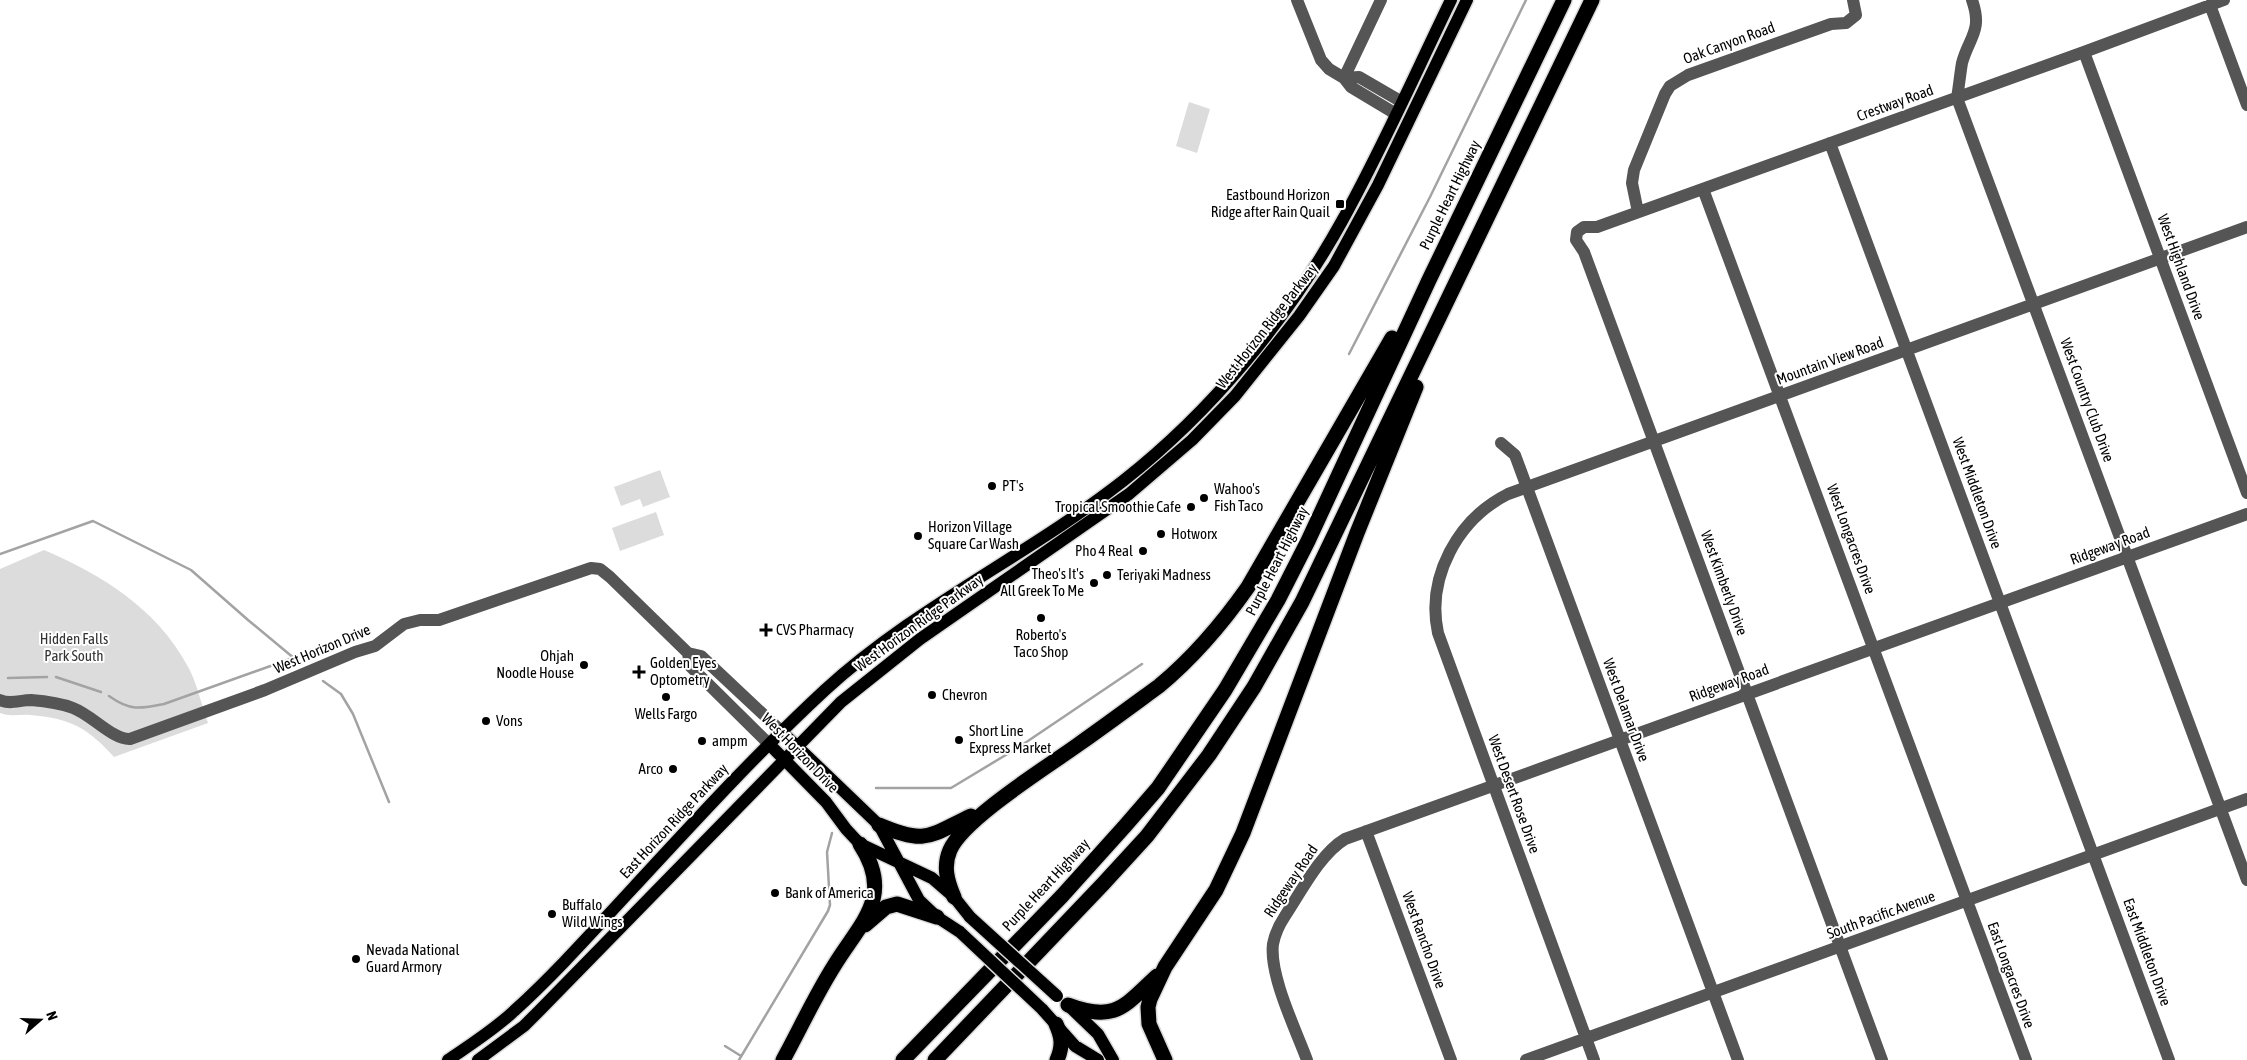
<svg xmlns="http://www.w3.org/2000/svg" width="2247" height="1060" viewBox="0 0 2247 1060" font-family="'Asap Condensed',sans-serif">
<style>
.green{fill:#dcdcdc}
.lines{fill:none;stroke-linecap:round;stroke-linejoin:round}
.stream{stroke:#a3a3a3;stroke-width:2.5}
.major-casing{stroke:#dbdbdb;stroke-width:15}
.highway-casing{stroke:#dbdbdb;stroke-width:18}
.minor{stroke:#555;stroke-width:12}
.major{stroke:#000;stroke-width:12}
.highway{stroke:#000;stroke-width:15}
.major-bridge-casing{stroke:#dbdbdb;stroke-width:15;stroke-linecap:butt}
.major-bridge{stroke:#000;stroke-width:12}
.poi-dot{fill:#000;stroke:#fff;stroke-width:2}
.labels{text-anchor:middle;stroke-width:4;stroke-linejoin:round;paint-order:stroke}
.street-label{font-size:15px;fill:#000;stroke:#fff}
.poi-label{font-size:15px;fill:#000;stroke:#fff;text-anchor:start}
.park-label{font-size:15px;fill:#333;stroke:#fff}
</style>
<rect width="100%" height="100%" fill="#fff"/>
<path class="green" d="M1189 102 1210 109 1197 153 1176 146Z
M660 470 670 497 643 507 640 499 621 506 614 487Z
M656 512 664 535 620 551 612 528Z
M44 550C102 575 156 608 187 665 197 682 201 704 208 723L114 757C88 728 70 718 30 715 19 714 10 717 0 713V569Z"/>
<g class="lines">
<path class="stream" d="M1349 354 1430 197 1526 0
M0 554 93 521 191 570 248 620 301 664
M56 677 101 692
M8 678 47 677
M323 681 341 694 353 714 389 802
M109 696C130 711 140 709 164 704L293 658
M876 788H951L1019 747 1142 664
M725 1046 741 1056
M739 1060 828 911 830 905 827 852 832 833"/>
<defs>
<path id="major" d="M782 732 879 825 919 900 937 917 960 932
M770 745 826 802 846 829 860 844 932 878 954 897 970 917
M1071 1008 1098 1034 1113 1060
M1042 1009 1075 1046 1098 1060
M448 1060C470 1045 494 1030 514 1011 556 973 594 930 633 888 695 821 757 753 825 690 914 608 1027 556 1123 481 1212 411 1287 320 1342 221 1382 149 1415 74 1451 0
M478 1060 524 1026 540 1010 841 702 920 639 1129 494 1192 440 1235 396 1299 316 1334 266 1378 185 1467 0"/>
<path id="highway" d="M879 825C926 845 929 836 971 816
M954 897C947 881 943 866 950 850 963 819 1050 765 1079 744 1106 725 1133 705 1159 686 1194 657 1222 624 1248 587L1392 338
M865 925 886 907 897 904 937 917
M1068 1005C1116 1023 1124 1006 1157 976
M1056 1024C1062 1037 1063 1046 1057 1060
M783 1060C800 1029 815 996 834 966 860 923 895 897 860 844
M903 1060 1062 896 1125 826 1158 788 1225 690 1278 600 1308 541 1429 280 1564 0
M935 1060 1103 884 1147 836 1209 755 1254 687 1302 602 1592 0
M1165 1060 1149 1024 1148 1007 1150 999 1165 967 1216 890 1243 833 1357 533 1416 387"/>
</defs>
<use href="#major" class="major-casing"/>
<use href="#highway" class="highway-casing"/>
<path class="minor" d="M1297 0 1321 60 1329 69 1344 78 1351 87 1396 114
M1972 0C1983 31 1969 37 1962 63 1960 75 1959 86 1957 98L2247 880
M2210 5 2247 105
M2084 52 2247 493
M1344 78 1381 0
M1344 78 1359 77 1402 102
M1830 143 2169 1060
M1703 189 2026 1060
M1638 212 1632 183 1634 170 1665 94 1670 86 1688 75 1831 24 1846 23 1856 15 1853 0
M1501 443 1515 455 1738 1060
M688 653 690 666 770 745
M0 700C10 705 20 700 31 700 44 701 60 703 73 708 92 715 113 740 130 739L265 690 355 652 375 646 404 624 420 620H439L591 568 600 569 610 577 688 653 701 656 782 732
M1366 831 1451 1060
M1307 1060C1296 1030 1269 975 1273 944 1275 934 1279 925 1285 916 1301 892 1320 854 1345 839L2247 514
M1526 1060 2247 799
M1594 1060 1438 633C1426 577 1458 519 1508 494L2247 227
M1882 1060 1584 252 1576 240 1577 232 1584 227H1597L2084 52 2224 0"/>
<use href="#major" class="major"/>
<use href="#highway" class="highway"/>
<defs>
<path id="major-bridge" d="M970 917 1057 996
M960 932 1042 1009"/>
</defs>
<use href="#major-bridge" class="major-bridge-casing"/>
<use href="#major-bridge" class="major-bridge"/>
</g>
<g class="poi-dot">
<rect x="1335" y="199" width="10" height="10" rx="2.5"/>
<circle cx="992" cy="486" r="5"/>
<circle cx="1204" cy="498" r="5"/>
<circle cx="1191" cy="507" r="5"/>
<circle cx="1161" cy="534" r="5"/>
<circle cx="918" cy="536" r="5"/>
<circle cx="1143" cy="551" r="5"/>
<circle cx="1107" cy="575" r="5"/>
<circle cx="1094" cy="583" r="5"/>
<circle cx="1041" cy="618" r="5"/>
<path d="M763.5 622.5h5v5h5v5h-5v5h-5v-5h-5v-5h5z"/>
<circle cx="584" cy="665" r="5"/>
<path d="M636.5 664.5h5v5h5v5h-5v5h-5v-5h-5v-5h5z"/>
<circle cx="932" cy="695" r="5"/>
<circle cx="666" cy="697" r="5"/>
<circle cx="486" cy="721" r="5"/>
<circle cx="959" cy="740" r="5"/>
<circle cx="702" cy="741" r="5"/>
<circle cx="673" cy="769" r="5"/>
<circle cx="775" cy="893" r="5"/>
<circle cx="552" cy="914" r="5"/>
<circle cx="356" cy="959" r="5"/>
</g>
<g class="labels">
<g class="street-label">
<text transform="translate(1729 43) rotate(-20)" y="5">Oak Canyon Road</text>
<text transform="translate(1895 103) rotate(-20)" y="5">Crestway Road</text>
<text transform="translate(1450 195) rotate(-64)" y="5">Purple Heart Highway</text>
<text transform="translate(2181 267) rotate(70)" y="5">West Highland Drive</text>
<text transform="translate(1267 326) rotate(-52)" y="5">West Horizon Ridge Parkway</text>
<text transform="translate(1830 361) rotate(-20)" y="5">Mountain View Road</text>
<text transform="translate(2087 400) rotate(70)" y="5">West Country Club Drive</text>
<text transform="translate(1977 493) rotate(70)" y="5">West Middleton Drive</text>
<text transform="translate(1851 539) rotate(70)" y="5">West Longacres Drive</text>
<text transform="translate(2110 546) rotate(-20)" y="5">Ridgeway Road</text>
<text transform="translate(1277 561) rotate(-63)" y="5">Purple Heart Highway</text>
<text transform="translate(1724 583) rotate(70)" y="5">West Kimberly Drive</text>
<text transform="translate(919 623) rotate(-36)" y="5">West Horizon Ridge Parkway</text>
<text transform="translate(322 649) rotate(-23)" y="5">West Horizon Drive</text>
<text transform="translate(1729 683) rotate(-20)" y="5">Ridgeway Road</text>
<text transform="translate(1626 710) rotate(70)" y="5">West Delamar Drive</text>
<text transform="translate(800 753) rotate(46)" y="5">West Horizon Drive</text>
<text transform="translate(1514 794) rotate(70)" y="5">West Desert Rose Drive</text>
<text transform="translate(674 821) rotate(-47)" y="5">East Horizon Ridge Parkway</text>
<text transform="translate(1291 881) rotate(-56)" y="5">Ridgeway Road</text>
<text transform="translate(1046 885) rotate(-47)" y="5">Purple Heart Highway</text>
<text transform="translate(1881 915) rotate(-20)" y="5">South Pacific Avenue</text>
<text transform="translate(1424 940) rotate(70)" y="5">West Rancho Drive</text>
<text transform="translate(2147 952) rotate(70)" y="5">East Middleton Drive</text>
<text transform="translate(2011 975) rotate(70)" y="5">East Longacres Drive</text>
</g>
<g class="poi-label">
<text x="1330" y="200" text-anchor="end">Eastbound Horizon<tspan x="1330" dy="17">Ridge after Rain Quail</tspan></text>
<text x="1002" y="491">PT's</text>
<text x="1214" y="494">Wahoo's<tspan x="1214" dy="17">Fish Taco</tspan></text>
<text x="1181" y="512" text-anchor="end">Tropical Smoothie Cafe</text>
<text x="928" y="532">Horizon Village<tspan x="928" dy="17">Square Car Wash</tspan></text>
<text x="1171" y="539">Hotworx</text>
<text x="1133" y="556" text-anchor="end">Pho 4 Real</text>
<text x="1084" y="579" text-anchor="end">Theo's It's<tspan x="1084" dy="17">All Greek To Me</tspan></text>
<text x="1117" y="580">Teriyaki Madness</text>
<text x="776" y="635">CVS Pharmacy</text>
<text x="1041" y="640" text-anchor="middle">Roberto's<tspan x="1041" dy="17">Taco Shop</tspan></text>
<text x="574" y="661" text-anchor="end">Ohjah<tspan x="574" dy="17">Noodle House</tspan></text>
<text x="650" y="668">Golden Eyes<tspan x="650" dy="17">Optometry</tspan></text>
<text x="942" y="700">Chevron</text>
<text x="666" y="719" text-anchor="middle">Wells Fargo</text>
<text x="496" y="726">Vons</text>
<text x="969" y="736">Short Line<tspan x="969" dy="17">Express Market</tspan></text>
<text x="712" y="746">ampm</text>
<text x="663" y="774" text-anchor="end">Arco</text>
<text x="785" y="898">Bank of America</text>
<text x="562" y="910">Buffalo<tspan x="562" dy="17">Wild Wings</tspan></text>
<text x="366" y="955">Nevada National<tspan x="366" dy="17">Guard Armory</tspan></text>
</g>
<g class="park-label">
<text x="74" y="644">Hidden Falls<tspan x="74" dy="17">Park South</tspan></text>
</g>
</g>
<g transform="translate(40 1020) rotate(70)" stroke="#ffffff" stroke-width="4" paint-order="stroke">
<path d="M0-4L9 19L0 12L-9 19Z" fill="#000000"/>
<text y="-8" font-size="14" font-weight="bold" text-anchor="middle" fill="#000000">N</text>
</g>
</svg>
